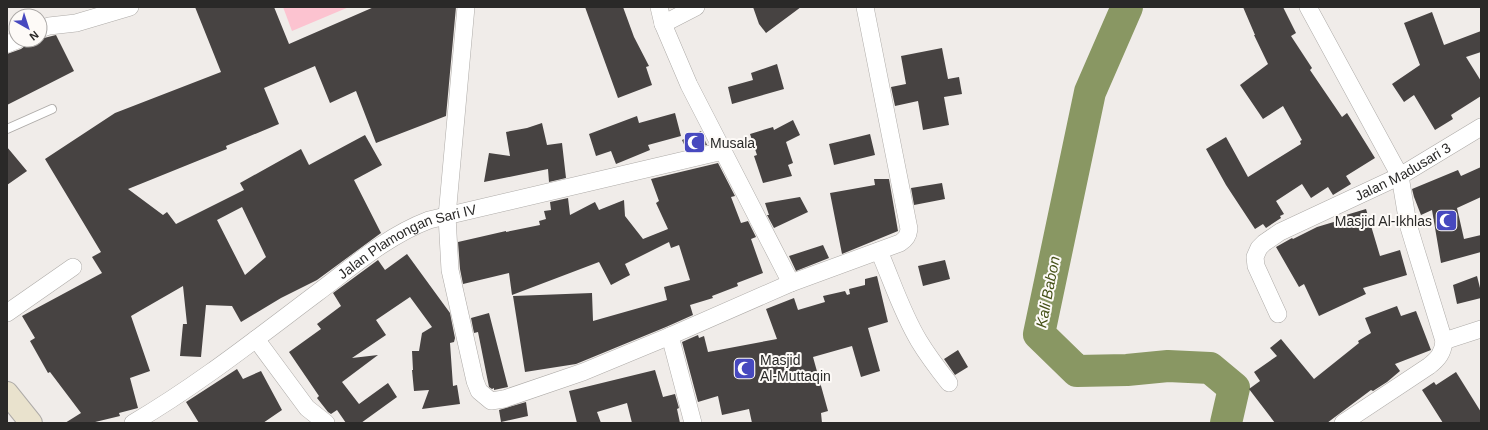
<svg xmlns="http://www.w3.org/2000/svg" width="1488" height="430" viewBox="0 0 1488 430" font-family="Helvetica,sans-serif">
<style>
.green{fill:#fcc3d0}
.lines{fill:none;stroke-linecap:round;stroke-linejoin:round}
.river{stroke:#899763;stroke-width:32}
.building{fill:#474342;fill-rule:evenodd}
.service-casing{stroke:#aeaba8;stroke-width:10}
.minor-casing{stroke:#aeaba8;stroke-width:18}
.secondary-casing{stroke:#aeaba8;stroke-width:24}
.service{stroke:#fff;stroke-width:8}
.minor{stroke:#fff;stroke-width:17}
.secondary{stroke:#e9e2cd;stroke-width:22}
.labels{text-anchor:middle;stroke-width:4;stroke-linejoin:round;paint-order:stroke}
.poi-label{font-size:14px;fill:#2a2928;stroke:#fdfaf7;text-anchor:start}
.street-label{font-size:14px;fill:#2a2928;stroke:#fdfaf7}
.water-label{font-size:15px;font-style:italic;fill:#445016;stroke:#fdfaf7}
</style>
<rect width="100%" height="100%" fill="#f0ece9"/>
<path class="green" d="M283 7H349L292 31Z"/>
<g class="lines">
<path class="river" d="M1127 7 1090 92 1039 334 1077 371 1127 370 1168 366 1210 368 1234 388 1226 423"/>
</g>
<path class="building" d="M195 7H274L289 44 374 7H456L446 116 376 143 356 91 330 103 315 66 264 88 279 124 226 146 227 149 128 189 163 215 167 212 176 224 244 190 240 183 301 149 309 165 365 135 382 165 354 180 381 233 317 280 281 298 241 322 232 306 206 305 201 357 180 356 183 324H187L183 286 131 316 150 371 130 378 138 408 119 413 120 416 91 423H65L81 413 50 372 48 373 30 341 35 338 22 316 102 273 92 257 101 252 45 159 115 113 221 72ZM242 207 266 257 245 275 217 220Z
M585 7H623L634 37 649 66 646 67 652 85 618 98Z
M753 7H801L766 33 759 24Z
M1243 7H1283L1296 33 1291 36 1312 68 1310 70 1342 117 1347 113 1375 158 1346 176 1351 184 1333 195 1328 187 1311 198 1302 184 1276 201 1284 214 1280 216 1281 218 1266 228 1263 224 1255 229 1226 185 1206 149 1226 137 1248 177 1301 144 1300 141 1302 140 1283 106 1263 119 1240 85 1268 64 1254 35H1255Z
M1432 12 1444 45 1481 31V52L1466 57 1481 81V96L1451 115 1453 119 1435 130 1414 95 1404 102 1392 84 1420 65 1404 23Z
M56 35 74 71 7 105V54L21 49 25 46 27 40H40V39Z
M942 48 948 79 959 77 962 94 944 97 949 125 923 130 918 101 895 106 891 87 906 84 901 56Z
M777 64 784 89 732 104 728 87 753 80 751 73Z
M675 113 681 136 648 145 650 150 616 164 611 151 596 156 589 134 637 116 639 123Z
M793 120 800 135 786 142 793 163 788 165 792 176 763 183 754 156 757 155 750 134 773 127 774 130Z
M542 123 547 145 562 143 566 178 549 182 548 169 484 182 489 153 510 156 506 132 527 128Z
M701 131 707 145 686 149 682 140Z
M870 134 875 155 834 165 829 144Z
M7 147 27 171 7 185Z
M718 163 735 196 731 197 741 223 748 221 756 237 751 239 763 273 737 283 738 286 712 296 713 298 690 305 693 315 666 327 576 364 525 372 513 296 592 293 593 321 667 300 664 287 690 280 679 245 671 248 669 242 625 264 630 275 611 285 599 262 512 295 509 273 463 284 460 269 458 242 506 231V232L540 225 539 221 546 219 544 211 551 210 550 202 568 198 570 215 595 202 599 210 624 200 625 216 643 239 668 229 656 203 659 201 651 179Z
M1481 167V197L1457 208 1464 239 1481 235V252L1441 263 1432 210 1421 215 1414 197 1412 189 1458 170 1461 176Z
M874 179H889L898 231 842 254 830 193 875 185Z
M942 183 945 199 914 205 911 188Z
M800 197 808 212 774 228 767 215H769L765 203Z
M1366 209 1380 256 1400 250 1407 275 1363 288 1366 294 1319 316 1304 284 1299 287 1276 247 1292 238 1293 239 1317 227 1347 218 1346 215Z
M823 245 829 258 796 271 789 256Z
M407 254 450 313 455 338 454 342 450 343 453 386 457 385 460 404 422 409 429 390 414 391 412 370H413L412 351H419L422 333 432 327 410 297 376 320 386 335 352 358 378 355 342 382 359 404 388 383 397 397 361 423H346L337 410 331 414 328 412 317 398 319 396 289 352 321 329 317 324 341 306 333 293 378 260 385 270Z
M945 260 950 279 923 286 918 266Z
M877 276 888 322 868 328 880 371 861 377 852 346 813 357 828 411 821 413 822 423H752L749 409 722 415 718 396 698 402 682 342 698 335 699 338 704 336 708 352 777 339 766 309 794 298 798 310 825 302 823 296 845 291 847 295 850 294 849 289 865 285V279Z
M1477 276 1481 292V298L1457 304 1453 285Z
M1397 306 1401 316 1416 311 1431 350 1395 364 1400 371 1387 382 1373 391 1371 390 1327 423H1275L1249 389 1260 381 1254 372 1277 356 1270 348 1281 339 1314 379 1359 343 1358 341 1371 333 1365 318Z
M489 313 508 387 494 390V388L492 389 489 387 478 332 474 333 471 318Z
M958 350 968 367 955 375 944 359Z
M237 369 243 379 261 371 282 410 263 423H199L186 402Z
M655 370 663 397 675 394 679 408 677 409 680 423H632L627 403 597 412 601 423H577L569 391Z
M1456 372 1481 412V423H1443L1422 390 1434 382 1436 385Z
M526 402 528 416 501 422 499 410Z"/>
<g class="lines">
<defs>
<path id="service" d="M7 129 52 109"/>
<g id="minor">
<path d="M466 7 447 216 450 270 475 381 479 391 491 401 504 399 583 372 670 336 791 283 900 243C906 239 908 236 909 229L865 7"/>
<path d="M659 7 663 24 689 85 791 283"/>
<path d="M1308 7 1400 176 1408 224 1414 244 1444 341C1443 353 1438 359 1429 366L1343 423"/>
<path d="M663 24 696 7"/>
<path d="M40 29 49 26 76 23 130 7"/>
<path d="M7 44 17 40"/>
<path d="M879 251C892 281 902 313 919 341 928 356 938 369 949 383"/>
<path d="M7 313 73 267"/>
<path id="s1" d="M1278 314 1256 266 1255 257 1259 248 1264 243 1280 232 1400 176 1481 127"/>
<path d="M670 336 693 423"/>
<path d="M256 339 307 408 326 423"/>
<path d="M1444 341 1481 329"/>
<path id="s2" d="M133 423C198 385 257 338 317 293 353 266 387 236 429 220L723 151"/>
</g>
<path id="secondary" d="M7 393 31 423"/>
</defs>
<use href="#service" class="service-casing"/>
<use href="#minor" class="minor-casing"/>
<use href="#secondary" class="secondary-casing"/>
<use href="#service" class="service"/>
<use href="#minor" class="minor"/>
<use href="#secondary" class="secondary"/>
</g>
<defs>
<symbol id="mosque-square" viewBox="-11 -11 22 22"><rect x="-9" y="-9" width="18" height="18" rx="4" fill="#4749bf" stroke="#fdfaf7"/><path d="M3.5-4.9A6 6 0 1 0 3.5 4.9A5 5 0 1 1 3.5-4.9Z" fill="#fff"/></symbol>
</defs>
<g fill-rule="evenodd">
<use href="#mosque-square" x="682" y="130" width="25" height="25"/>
<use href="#mosque-square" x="1434" y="208" width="25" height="25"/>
<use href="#mosque-square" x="732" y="356" width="25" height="25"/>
</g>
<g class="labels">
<g class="poi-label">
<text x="710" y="148">Musala</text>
<text x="1432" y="226" text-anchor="end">Masjid Al-Ikhlas</text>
<text x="760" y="365">Masjid<tspan x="760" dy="16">Al-Muttaqin</tspan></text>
</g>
<g class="street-label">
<text dy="5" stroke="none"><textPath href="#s1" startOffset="235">Jalan Madusari 3</textPath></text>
<text dy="5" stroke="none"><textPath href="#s2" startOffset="331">Jalan Plamongan Sari IV</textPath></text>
</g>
<g class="water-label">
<text transform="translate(1048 292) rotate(-79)" y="5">Kali Babon</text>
</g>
</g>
<rect width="1488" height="430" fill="none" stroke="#2a2928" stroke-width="16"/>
<g transform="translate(28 28) rotate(141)"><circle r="19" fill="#fdfaf7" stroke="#a9a6a4"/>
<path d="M0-3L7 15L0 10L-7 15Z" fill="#4749bf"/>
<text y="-6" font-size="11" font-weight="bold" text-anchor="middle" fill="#2a2928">N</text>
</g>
</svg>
